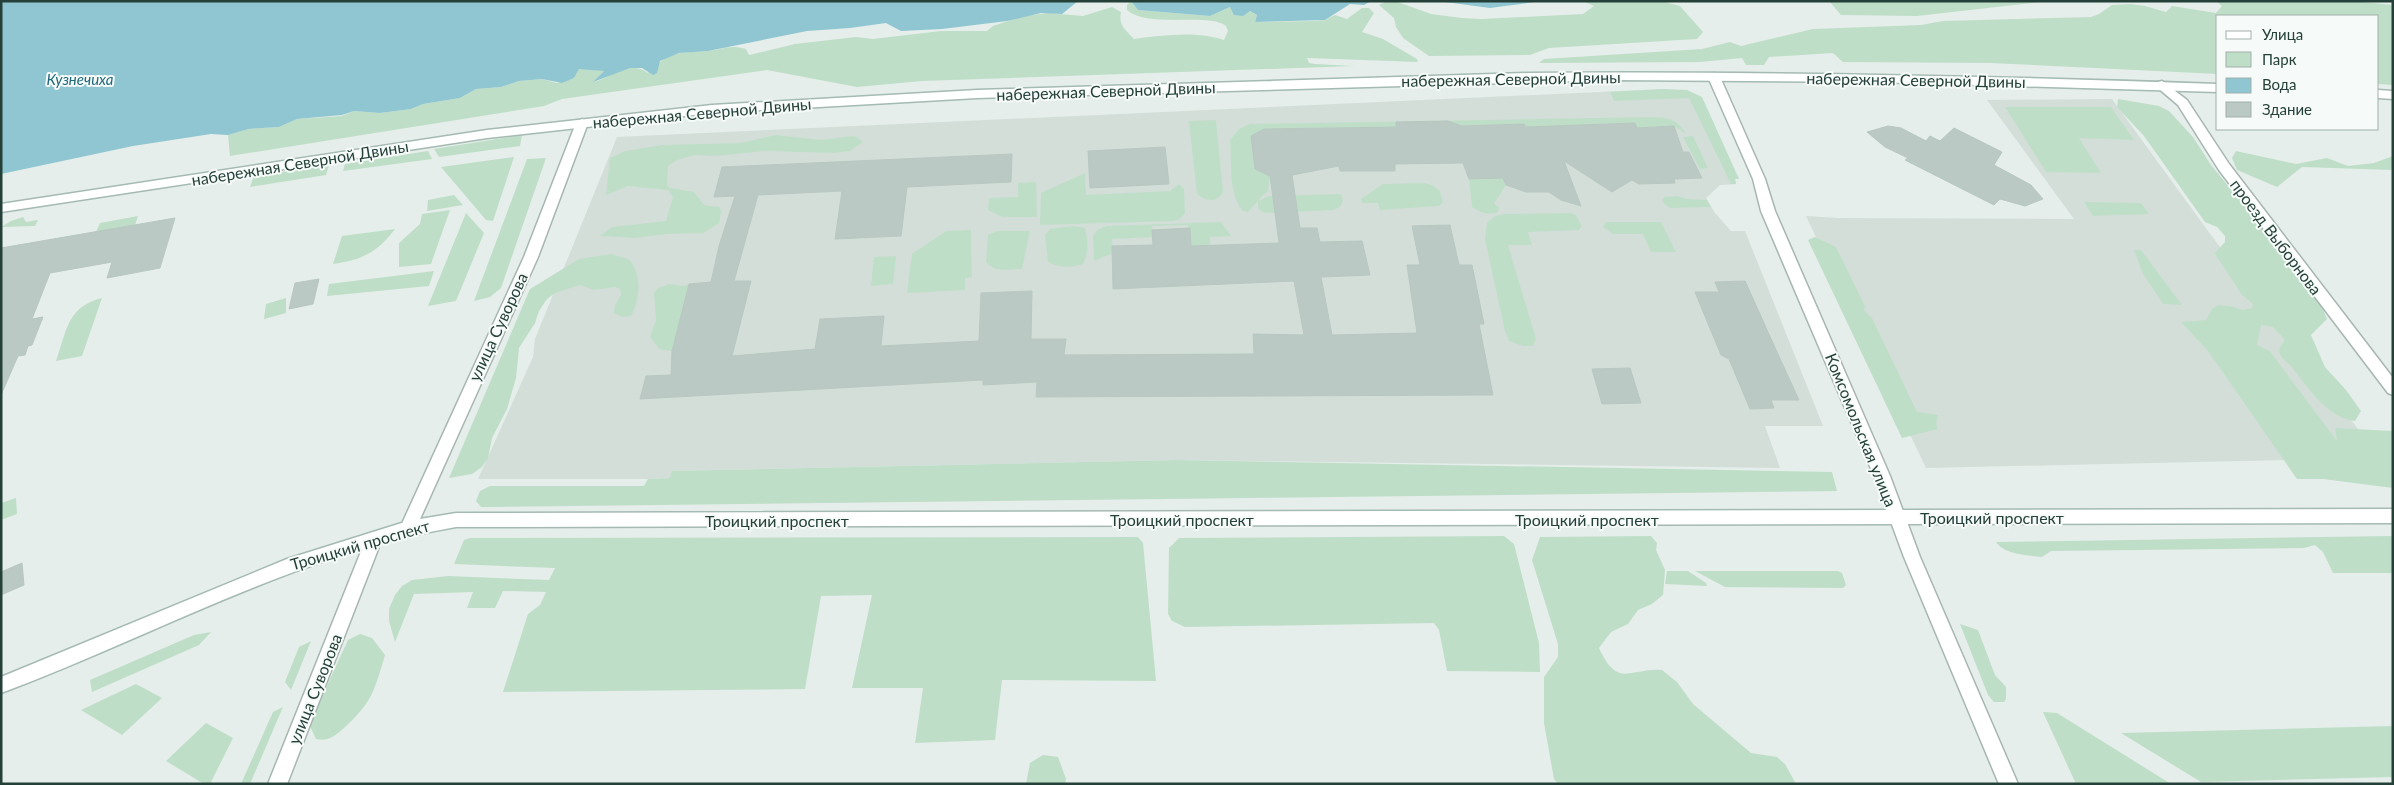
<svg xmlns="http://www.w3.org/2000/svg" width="2394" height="785" viewBox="0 0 2394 785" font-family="Lato,sans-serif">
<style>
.built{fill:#d3ded9}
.green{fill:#bfdec8}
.water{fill:#8fc6d1}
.building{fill:#bac9c3;stroke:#b8c8c1}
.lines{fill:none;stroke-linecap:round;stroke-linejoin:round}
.street-casing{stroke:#a7b6b1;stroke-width:3}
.secondary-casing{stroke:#a4bab2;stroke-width:3}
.street{fill:#fff;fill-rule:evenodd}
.secondary{fill:#fff;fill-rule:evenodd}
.labels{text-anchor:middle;stroke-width:4;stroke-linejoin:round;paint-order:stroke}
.far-water-label{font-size:15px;font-style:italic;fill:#1f6a7b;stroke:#f6faf8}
.street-label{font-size:16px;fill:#244039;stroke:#f6faf8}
</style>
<rect width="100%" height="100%" fill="#e5eeea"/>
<path class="built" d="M1663 89 1679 98H1699L1737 179H1735L1736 184 1720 185 1706 198 1715 213 1731 231H1745L1823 426H1765L1780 468 1178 460 672 471 669 478 648 479H478L533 357 535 339 617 137Z
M2112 99 2208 231 2380 458 1926 468 1806 216 1839 218 2074 219 1987 100Z"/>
<path class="green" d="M1131 1 1138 10 1210 16 1230 7 1245 14 1250 11 1257 15 1255 22 1316 21 1325 20 1335 15 1347 19 1362 8H1369L1374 13 1362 32 1383 39 1417 59 1418 62 1307 58 1309 63 1315 64 1354 66 922 81 857 87 767 70 562 99 544 106 230 156 228 135 247 129 279 127 297 119 342 116 354 111 380 113 411 109 423 104 460 98 476 89 501 87 519 81 542 79 557 83 574 78 579 68 604 71 594 82C613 77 629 59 648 73 673 49 675 54 707 51 723 50 728 44 746 49L749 55 795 44 856 37 873 39 941 31H987L993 26 1023 16 1048 13 1083 16 1112 7 1121 12C1118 26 1126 30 1134 39 1163 35 1197 31 1224 40L1228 31 1226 26C1208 12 1148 29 1127 10V5Z
M1395 1 1431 14 1462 18 1482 19 1583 14 1594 6 1583 1H1661L1680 6 1703 32 1697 39 1549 48 1530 55 1429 56 1403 38 1396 27 1394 18 1379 5 1385 2Z
M1829 1H2049L1917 16 1841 15Z
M2216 1H2352L2393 5V85L2378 84V16H2218V74L1991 63 1843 62 1833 53 1769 57 1764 65H1746L1742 58 1700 62 1539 63 1544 59 1702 49 1730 42 1741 46 1813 29 1921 25 1943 21 2091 17 2099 14 2112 5 2130 4 2145 6 2166 12 2172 6 2216 13 2222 6Z
M1663 89 1687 90 1702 97 1739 179H1735L1736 184H1731L1689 98 1614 101 1610 92Z
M2118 99 2159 106 2169 111 2193 137 2211 165 2265 231 2321 305 2327 319 2311 335 2325 367 2346 390 2361 411 2355 421C2327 418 2307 386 2291 366 2287 362 2282 359 2280 354 2278 349 2282 344 2285 340L2273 327 2261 325 2257 345 2270 351 2337 441 2335 428 2393 431V488L2323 479H2297L2208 351 2181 322 2206 320 2212 309 2218 305 2230 306 2243 310 2252 308 2253 304 2242 295 2217 257 2215 253 2225 242V236L2217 227 2205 222 2144 136 2117 107Z
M2005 107H2111L2134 140 2079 138 2101 173 2046 172Z
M1654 117C1670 118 1678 120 1686 134L1674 126 1637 128 1635 123 1526 127 1524 124 1462 126 1448 121 1397 122 1396 127 1264 129 1251 136 1255 169 1270 176 1268 192 1264 194 1248 212 1243 211C1228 195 1232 161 1230 140L1239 129 1250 124Z
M1216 120 1223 192C1217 203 1206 202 1197 194L1189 121Z
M522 135 520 146 439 157 434 149Z
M776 135 822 140 852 136 857 137 863 142 850 151 833 153 765 151 716 156 695 155 677 160 668 166 667 185 670 188 694 192 704 205 719 207 721 211 719 223 703 233 667 234 635 238 600 236 612 227 666 221 673 197 668 190 628 186 606 195 610 158 625 151 662 145 740 143Z
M1693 136 1708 168 1700 169 1683 137Z
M428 151 432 159 343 171 345 164Z
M2236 151 2296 164 2327 158 2348 166 2374 163 2393 156V170L2302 167 2277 187 2237 170 2232 158Z
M514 157 493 221 486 220 441 167Z
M546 158 501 288 490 297 474 301 527 159Z
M329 165 326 175 250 187 254 176Z
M1085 173 1086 195 1170 191 1179 184 1184 189 1185 213 1180 219 1174 221 1040 225 1041 193Z
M1503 178 1506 185 1494 204 1499 207 1498 212C1488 216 1480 212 1472 207L1469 179Z
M1036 182 1037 217H1002L988 210 989 198 1018 197V183Z
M1424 183 1432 185 1440 191 1443 202 1439 206 1380 210 1378 203H1362L1361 199 1383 184Z
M1341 194 1343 201 1340 207 1333 210 1269 213 1262 212 1258 208V201L1269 196Z
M454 195 463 205 427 211 428 200Z
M1677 196 1687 199 1707 200 1711 207 1670 208 1665 205 1662 200 1665 197Z
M2084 202 2141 203 2149 214 2093 216Z
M450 210 431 264 399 267V243L420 224 422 214Z
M466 213 484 233 456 301 428 306Z
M1571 213 1576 215 1582 226 1579 230 1528 232 1532 245H1508L1536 339 1533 346H1523L1509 341 1505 331 1485 239 1487 223 1495 216 1504 214Z
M138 216 135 225 96 232 100 223Z
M23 217 26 222 38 220 35 226 1 227 11 221Z
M1221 222 1231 236 1210 237V246L1190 247 1188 225 1152 226 1153 237 1112 239 1113 253 1094 261 1093 236 1097 230 1107 226Z
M1606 222H1661L1676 252H1651L1643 234H1613L1603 227Z
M1073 226 1085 228C1088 240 1089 253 1083 264 1070 268 1060 268 1048 262L1045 235 1050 229Z
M395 229C378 252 362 260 333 264L342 236Z
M971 230 972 277 965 278V290L907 293 912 254 946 231Z
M997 231H1030L1022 269C1009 269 995 273 986 262L988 235Z
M1815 237 1836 247 1865 306 1864 310 1872 318 1917 412 1938 415 1936 424 1938 429 1902 438 1808 240Z
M2134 250H2141L2182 305 2163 304 2143 274Z
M611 254 628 259C643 272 640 301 631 316L622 317 614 313 615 305 621 295 620 289 615 287 594 290 580 285 555 293 547 299 539 311 535 323 519 348 516 378 507 409 492 438 488 458 482 467 472 474 449 478 530 289 579 259Z
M896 256 893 284 871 286 874 257Z
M434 271 429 286 327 296 329 284Z
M669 284 684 286 689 284 672 351 659 349 650 337 656 320 654 293 658 288Z
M102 298 82 356 56 361C67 330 67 307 102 298Z
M286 298V313L264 319 266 304Z
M1178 460 1832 472 1837 491 486 507H481L476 501 480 491 490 486H644L648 479 669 478 672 471Z
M16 498 17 514 1 520V503Z
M1504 536 1514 544 1539 643 1540 672 1447 671 1439 630 1434 623 1185 627 1172 621 1168 614 1169 548 1179 538Z
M1651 536 1657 543 1656 550 1665 570 1663 595 1652 604 1638 610 1628 624 1611 632 1599 648C1618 689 1629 668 1662 670L1677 682 1693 704 1751 753 1777 757 1785 764 1796 784H1558L1554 779 1544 723V677L1558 657V644L1532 560 1540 537Z
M2393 536V573H2333L2323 552 2315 545 2304 548 2051 551 2042 557C2027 555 2005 555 1996 542Z
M1138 537 1143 543 1156 681 1002 680 995 740 915 743 923 688H852L872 595 821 596 805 689 503 692 528 614 540 605 546 592 503 591 495 608H467L473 592 414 594 395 642 389 621V609L395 595 402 586 412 580 448 576 549 580 555 568 454 564 464 540 470 538Z
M1667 571H1688L1706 583 1707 586 1665 584Z
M1695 571H1838L1842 573 1846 585 1843 588 1725 587Z
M1960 624 1978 630 1995 675 2006 687V699L2004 702H1994L1988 695Z
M211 632 199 645 92 692 90 680 194 635Z
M360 634 372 638 385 655C374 692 372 702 344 728 335 736 328 742 316 739L310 726 311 720 348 640Z
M311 641 291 690 285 682 299 647Z
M136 684 162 698 122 735 81 710Z
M283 707 250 784H241L273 712Z
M2043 712 2057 713 2171 784H2076Z
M206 723 233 738 210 784H204L166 761Z
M2393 726V777L2201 782 2121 733Z
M1043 755 1058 757 1066 779 1065 784H1026L1030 763Z"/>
<path class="water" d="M1 1H1078L1062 14 1041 13 1007 21 942 29 901 31 886 23 850 28 807 31 708 51 679 53 660 61 657 73 653 75 642 68H630L593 82 604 71 579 69 574 78 562 83 542 79 519 81 501 87 476 89 460 98 423 104 411 109 380 113 354 111 342 115 297 119 279 127 248 129 228 135 211 134 133 146 1 174Z
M1131 1H1371L1364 5 1350 4 1325 20 1255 22 1257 15 1250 11 1243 16 1234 15 1230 7 1210 16 1138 10Z
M1438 1H1542L1490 8Z"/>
<path class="building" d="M1448 121 1462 126 1524 124 1526 127 1635 123 1637 128 1674 126 1683 152H1689L1702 178 1674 179 1675 183 1639 184 1632 180 1612 192 1564 161 1581 206 1561 200 1549 192H1526L1506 185 1503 178 1469 179 1463 163 1395 164V171H1340L1339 166 1292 175 1300 228H1317L1320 242 1362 241 1370 275 1321 277 1332 335 1417 333 1407 265H1420L1412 226 1450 225 1459 265H1472L1484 324H1479L1493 395 1036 397 1037 382 983 385V380L640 399 646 376 671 375 672 351 689 284 711 282 719 246 735 196 714 197 722 167 1012 154 1011 182 907 187 901 236 835 239 842 191 758 195 734 281H751L732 356 815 349 820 319 884 316 881 346 979 341 981 293 1032 291 1031 339H1066L1064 355 1254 354 1253 334 1304 335 1294 281 1113 289 1112 246 1153 245 1152 230 1190 228 1191 246 1279 243 1270 176 1255 169 1251 136 1264 129 1396 127V122Z
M1888 126 1901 128 1926 141 1930 136 1940 141 1954 128 2002 152 1994 165 2031 185 2043 199 2025 206 2000 199 1994 205 1905 160 1908 158 1885 147 1867 132Z
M1165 147 1169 184 1090 188 1088 151Z
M175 218 160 268 107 278 112 262 50 273 32 319 43 317 32 345 28 346 25 355 18 356 1 395V248Z
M319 279 313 304 289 309 295 283Z
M1745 281 1777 352 1799 400H1771L1774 408 1750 409 1729 359 1721 355 1695 292H1719L1715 282Z
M1630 368 1641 403 1602 404 1592 369Z
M22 563 24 585 1 595V572Z"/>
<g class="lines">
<defs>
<path id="street" d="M1714 73 1720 77 1765 179 1775 211 1890 476 1920 557 2018 784H1999L1904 557 1874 476 1761 211 1753 179 1708 77Z
M2162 81 2187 100 2229 164 2393 378V395L2388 393 2219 170 2178 105 2158 88V82Z
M582 119 588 123 538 257 416 528 414 533 408 535 402 533 400 528 524 257 576 123Z
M374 532 380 534 382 539 287 784H268L368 534Z"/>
<path id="secondary" d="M1529 73C1759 71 1988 76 2218 84V92L1874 82 1615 80 977 98 712 113 487 138 1 212V204L487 130 712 105 977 90Z
M2378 90 2393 91V99L2378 98Z
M2393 509V523L456 527C296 554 152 637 1 693V677L287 559 408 521 456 513Z"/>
</defs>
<use href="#street" class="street-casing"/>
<use href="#secondary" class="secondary-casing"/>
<use href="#street" class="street"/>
<use href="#secondary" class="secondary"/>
</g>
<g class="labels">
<g class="far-water-label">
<text x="80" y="85">Кузнечиха</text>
</g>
<g class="street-label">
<text transform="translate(1511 79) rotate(-1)" y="6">набережная Северной Двины</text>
<text transform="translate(1916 80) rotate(1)" y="6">набережная Северной Двины</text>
<text transform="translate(1106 91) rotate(-2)" y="6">набережная Северной Двины</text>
<text transform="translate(702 113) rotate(-5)" y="6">набережная Северной Двины</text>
<text transform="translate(300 163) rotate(-9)" y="6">набережная Северной Двины</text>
<text transform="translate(2276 237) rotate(53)" y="6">проезд Выборнова</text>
<text transform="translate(498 327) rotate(-65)" y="6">улица Суворова</text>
<text transform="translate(1861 430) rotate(68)" y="6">Комсомольская улица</text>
<text x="1992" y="524">Троицкий проспект</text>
<text x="1182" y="526">Троицкий проспект</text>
<text x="1587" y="526">Троицкий проспект</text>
<text x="777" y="527">Троицкий проспект</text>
<text transform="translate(360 545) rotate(-16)" y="6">Троицкий проспект</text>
<text transform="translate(315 689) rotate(-68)" y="6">улица Суворова</text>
</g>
</g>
<rect width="2394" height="785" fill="none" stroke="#244039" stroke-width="5"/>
<rect x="2216" y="15" width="162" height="115" fill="#f6faf8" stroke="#a2b0ac"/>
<rect x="2226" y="31" width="25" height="8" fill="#ffffff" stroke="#a2b0ac"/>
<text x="2262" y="40" font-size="15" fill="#244039">Улица</text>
<rect x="2226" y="52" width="25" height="15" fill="#bfdec8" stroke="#a2b0ac"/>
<text x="2262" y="65" font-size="15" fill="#244039">Парк</text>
<rect x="2226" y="78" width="25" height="15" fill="#8fc6d1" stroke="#a2b0ac"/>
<text x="2262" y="90" font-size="15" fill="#244039">Вода</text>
<rect x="2226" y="102" width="25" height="15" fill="#bac9c3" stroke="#a2b0ac"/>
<text x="2262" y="115" font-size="15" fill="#244039">Здание</text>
</svg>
